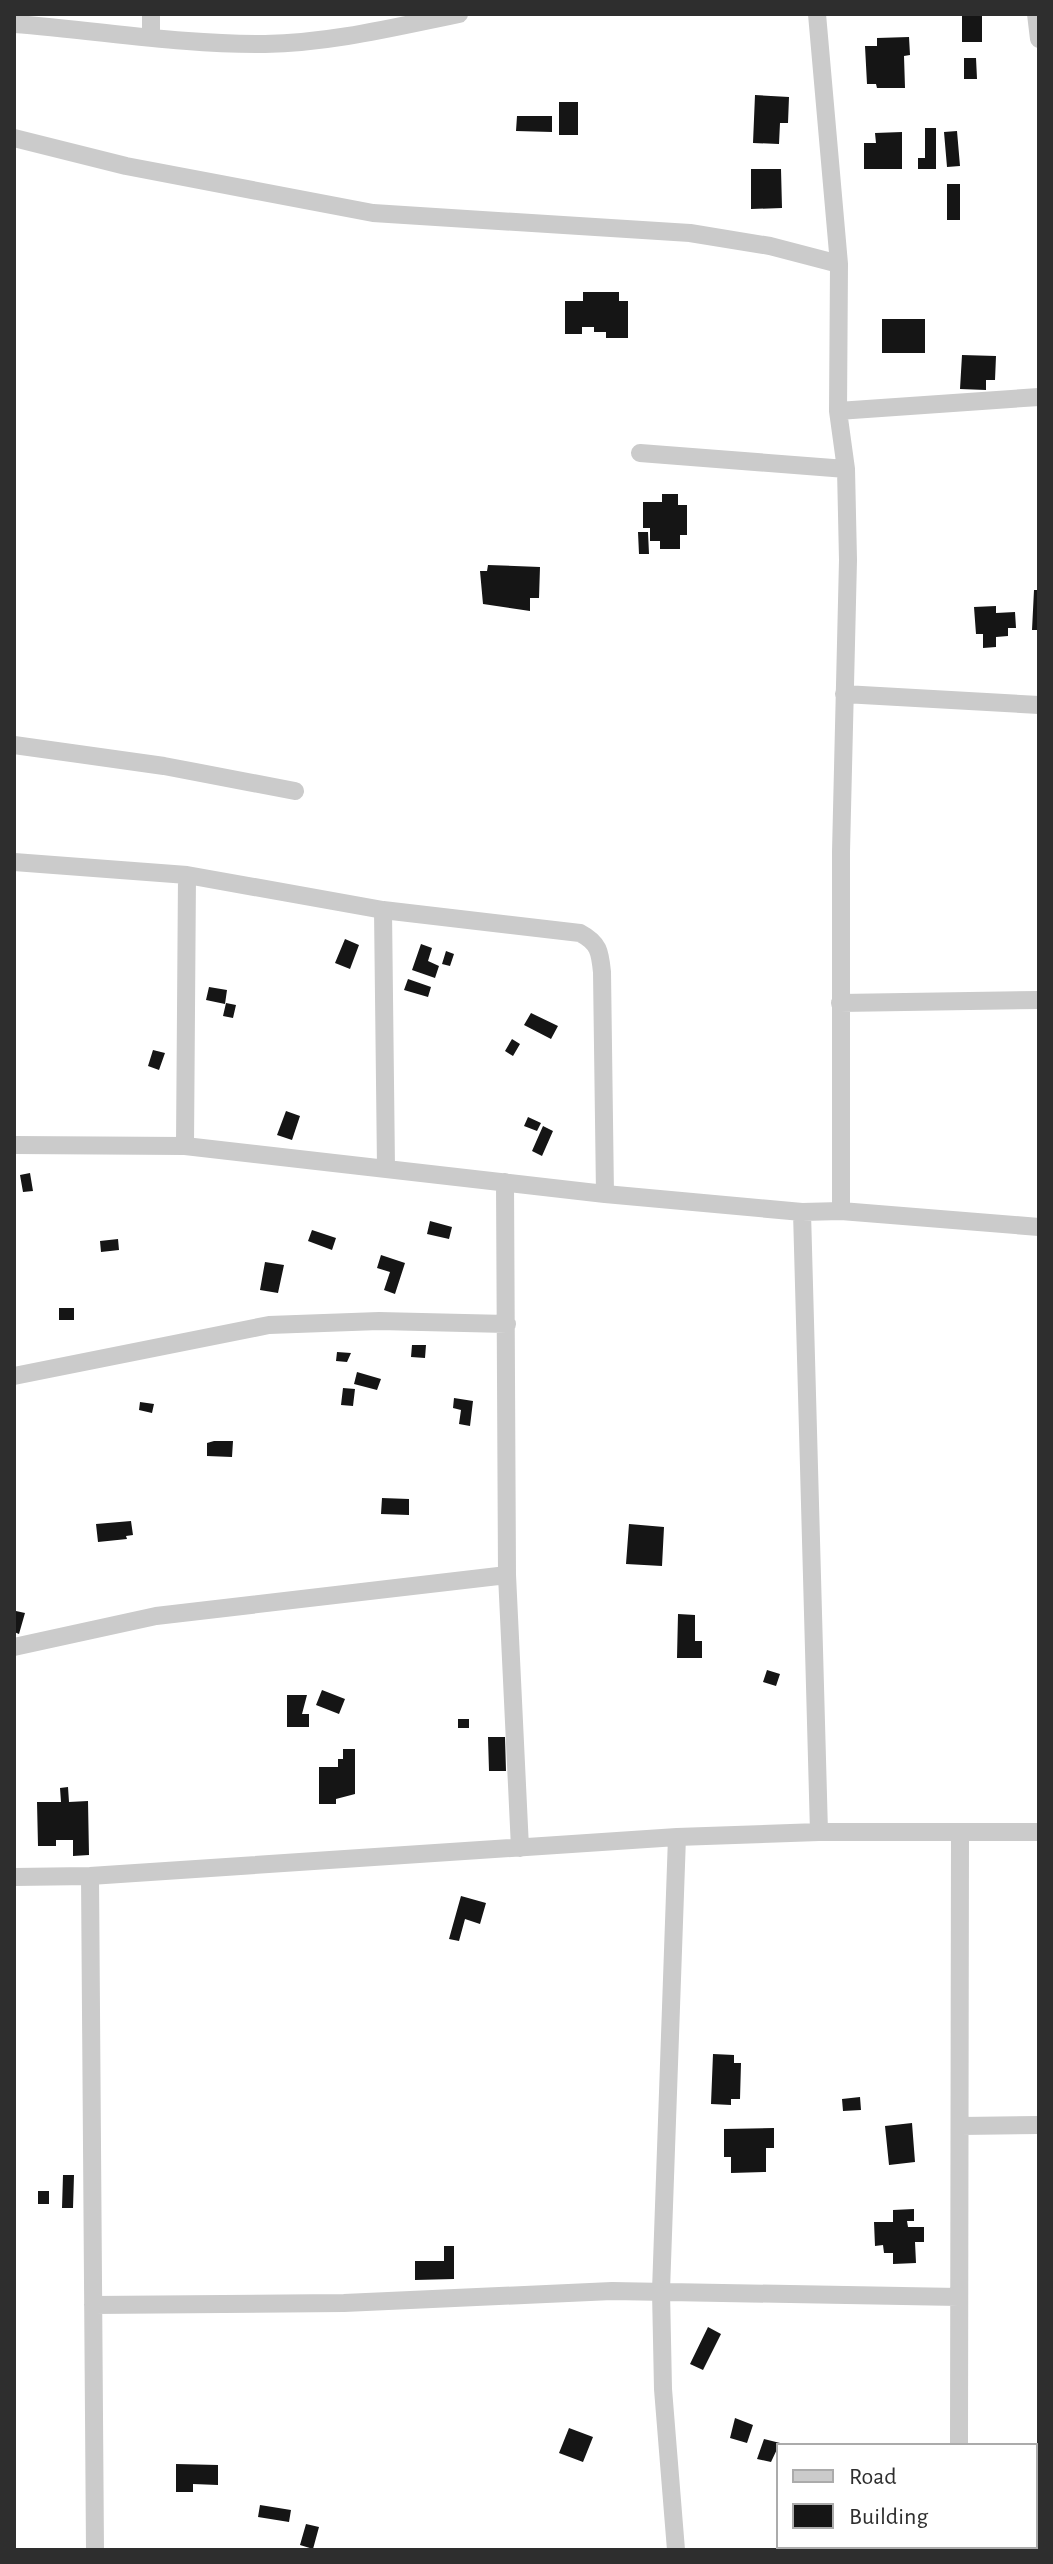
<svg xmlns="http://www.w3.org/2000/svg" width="1053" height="2564" viewBox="0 0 1053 2564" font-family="'Alegreya Sans',sans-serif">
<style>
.building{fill:#151515}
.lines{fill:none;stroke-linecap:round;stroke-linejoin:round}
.minor{stroke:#cbcbcb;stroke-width:18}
</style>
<rect width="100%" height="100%" fill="#fff"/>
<path class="building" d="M962 15H982V42H962Z
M909 37 910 55 904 56 905 88H877L876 84H867L865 46H877V38Z
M964 58H976L977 79H964Z
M755 95 789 97 788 123H780L779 144 753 143Z
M559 102H578V135H559Z
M517 116H552V132L516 131Z
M925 128H936V169H918V158H925Z
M957 131 960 166 947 167 944 132Z
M902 132V169H864V143H876L875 133Z
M751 169H781L782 208 751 209Z
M947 184H960V220H947Z
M583 292H619V301H628V338H606V332H594V327H582V334H565V301H583Z
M882 319H925V353H882Z
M962 355 996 356 995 380H986V390L960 389Z
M662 494H678V505H687V535H680V549H660V541H650V528H643V502H662Z
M638 532H648L649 554H639Z
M488 565 540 567 539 598H530V611L483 604 480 571H487Z
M1034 590H1039V630H1032Z
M996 606V613L1015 612 1016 628H1008V636L996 637V647L983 648V634H976L974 607Z
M345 939 359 945 350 969 335 963Z
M421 944 432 948 428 961 439 966 435 978 412 970Z
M446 951 454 954 450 966 442 964Z
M408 979 431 987 428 997 404 990Z
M209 987 227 990 225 1004 206 1000Z
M226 1003 236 1005 233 1018 223 1016Z
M531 1013 558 1026 551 1039 524 1025Z
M512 1039 520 1044 513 1056 505 1051Z
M153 1050 165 1053 159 1070 148 1066Z
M286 1111 300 1116 292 1140 277 1135Z
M528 1117 541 1123 537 1131 524 1126Z
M543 1126 553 1131 542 1156 532 1151Z
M30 1173 33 1191 23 1192 20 1175Z
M430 1221 452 1227 449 1239 427 1234Z
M312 1230 336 1238 332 1250 308 1241Z
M118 1239 119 1250 101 1252 100 1241Z
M381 1255 405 1263 395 1294 384 1290 390 1272 377 1268Z
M265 1262 284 1265 278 1293 260 1290Z
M59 1308H74V1320H59Z
M412 1345H426L425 1358 411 1357Z
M337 1352 351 1353 347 1362 336 1361Z
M357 1372 381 1379 377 1390 354 1384Z
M343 1388 355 1389 353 1406 341 1405Z
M454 1398 473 1401 470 1426 459 1424 461 1410 453 1408Z
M140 1402 154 1404 152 1413 139 1410Z
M214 1441H233L232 1457 207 1456V1443Z
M382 1498 409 1499V1515L381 1514Z
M131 1521 133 1535 126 1536 127 1539 98 1542 96 1524Z
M629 1524 664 1527 662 1566 626 1564Z
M16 1611 25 1613 19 1634 14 1632Z
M678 1614 695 1615V1641H702V1658H677Z
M767 1670 780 1674 776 1686 763 1682Z
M322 1690 345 1699 339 1714 316 1705Z
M287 1695H307L302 1714H309V1727H287Z
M458 1719H469V1728H458Z
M488 1737H505L506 1771H489Z
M343 1749H355V1794L336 1799V1804H319V1767H338V1759H343Z
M68 1787 69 1802 88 1801 89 1855 73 1856V1840H56V1846H38L37 1802H61L60 1788Z
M461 1896 486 1903 480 1924 465 1919 459 1941 449 1939Z
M713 2054 734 2055V2063H741L740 2099H731V2105L711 2104Z
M860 2097 861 2110 843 2111 842 2099Z
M912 2123 915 2162 889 2165 885 2126Z
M774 2128V2148H766V2172L731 2173V2157H724V2129Z
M63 2175H74L73 2208H62Z
M38 2191H49V2204H38Z
M914 2209V2221H907L908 2227H924V2242H915L916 2263 893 2264V2253H884L883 2245 875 2246 874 2222H893V2210Z
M444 2246H454V2279L415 2280V2261H444Z
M708 2327 721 2334 703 2370 690 2364Z
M735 2418 753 2425 747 2443 730 2438Z
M569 2428 593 2437 583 2462 559 2453Z
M764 2439 780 2443 771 2462 757 2459Z
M176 2464 218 2465V2485L193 2484V2492H176Z
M260 2505 291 2510 289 2522 258 2517Z
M306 2524 319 2527 313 2549 300 2545Z"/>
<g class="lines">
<path class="minor" d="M817 14 839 264 838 411 846 469 848 560 841 852V1211
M1036 14 1039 39
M14 24C97 30 181 45 265 44 331 43 395 27 459 14
M151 37V14
M14 138 126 166 373 213 690 233 770 246 839 264
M838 411 1039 397
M640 453 846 469
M844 694 1039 705
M14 745 164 766 295 791
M14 862 187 875 383 910 580 933C599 943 600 952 602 972L605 1194
M383 910 386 1168
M840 1003 1039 1000
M14 1145 185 1146 605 1194 802 1212 841 1211 1039 1227
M185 1146 187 875
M505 1182 507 1575 520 1848
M802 1212 819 1832
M14 1376 269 1325 379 1321 507 1324
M14 1647 156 1616 507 1575
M90 1876 95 2550
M14 1877 90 1876 677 1837 819 1832H1039
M961 2126 1039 2125
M93 2305 344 2303 612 2291 959 2297
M959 2446 960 1832
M963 2546V2550
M676 2550 663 2389 661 2291 677 1837"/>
</g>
<rect width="1053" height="2564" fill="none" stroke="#2e2e2e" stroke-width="32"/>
<rect x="777" y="2444" width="260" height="104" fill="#ffffff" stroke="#ababab" stroke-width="2"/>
<rect x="793" y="2470" width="40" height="12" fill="#cbcbcb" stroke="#ababab" stroke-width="2"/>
<text x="849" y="2484" font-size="24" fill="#2e2e2e">Road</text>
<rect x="793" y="2504" width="40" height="24" fill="#151515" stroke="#ababab" stroke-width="2"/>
<text x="849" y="2524" font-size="24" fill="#2e2e2e">Building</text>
</svg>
